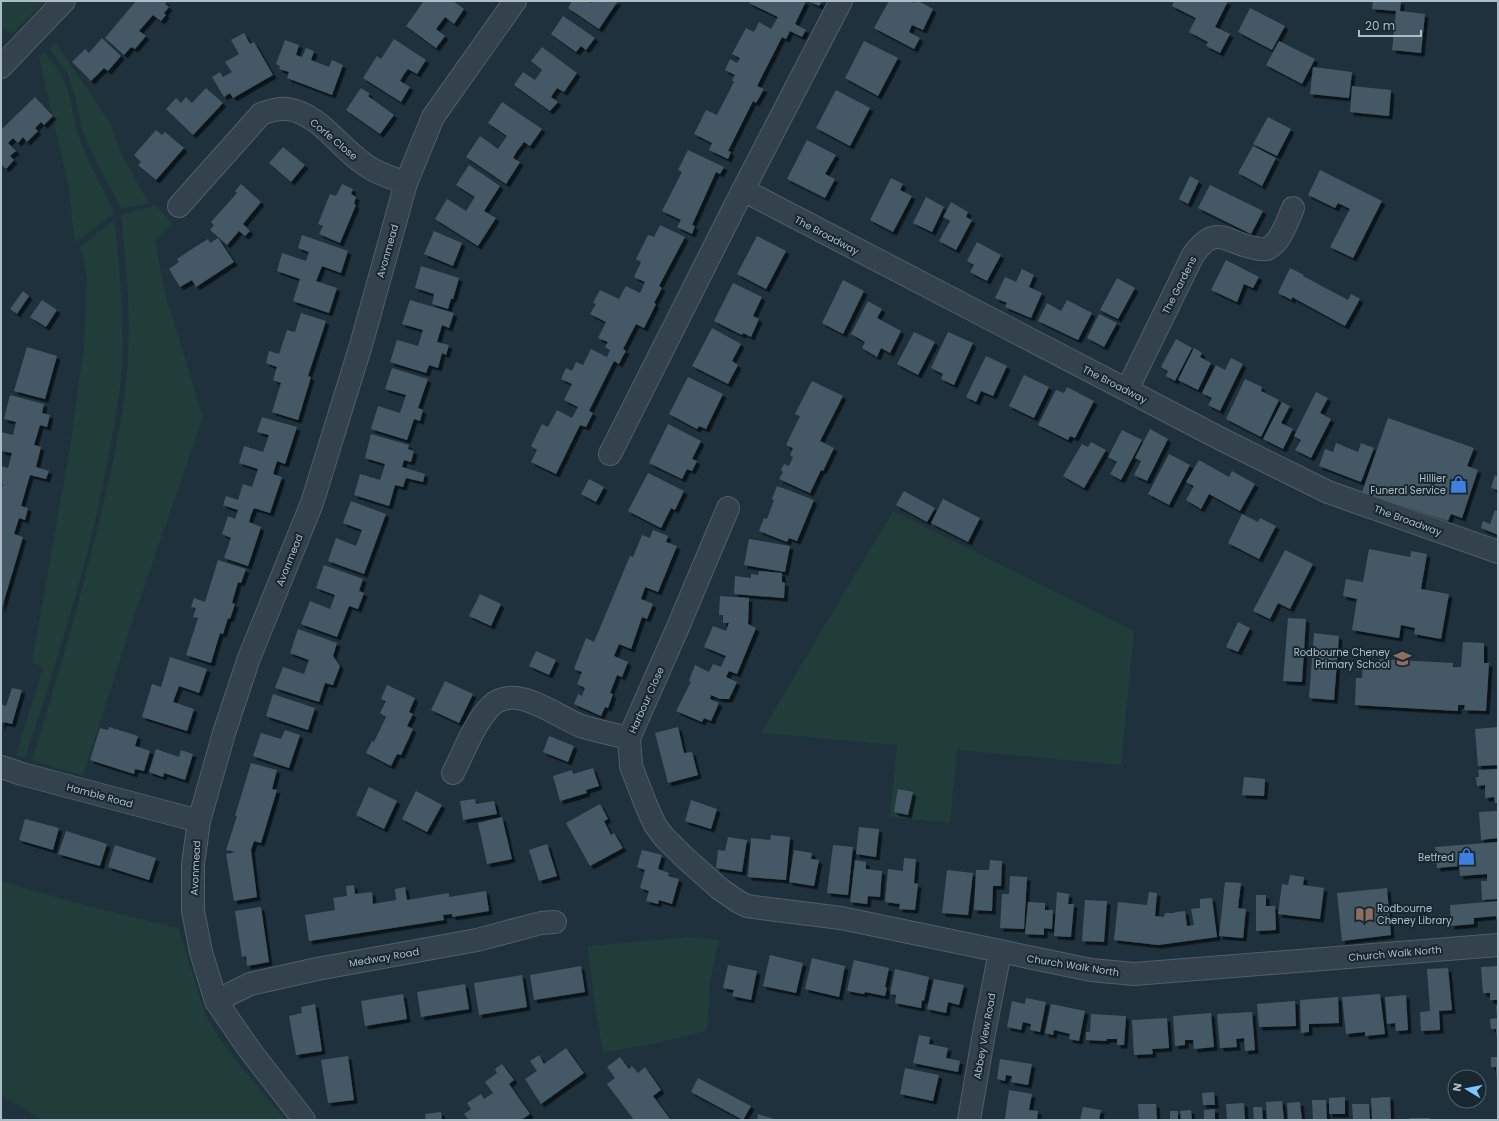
<svg xmlns="http://www.w3.org/2000/svg" width="1499" height="1121" viewBox="0 0 1499 1121" font-family="Poppins,sans-serif">
<style>
.green{fill:#213d3a}
.building{fill:#445965;filter:url(#shadow)}
.lines{fill:none;stroke-linecap:round;stroke-linejoin:round}
.minor-casing{stroke:#506069;stroke-width:24}
.minor{stroke:#33424c;stroke-width:22}
.labels{text-anchor:middle;stroke-width:4;stroke-linejoin:round;paint-order:stroke}
.street-label{font-size:10px;fill:#adbdc8;stroke:#182730}
.poi-label{font-size:10px;fill:#adbdc8;stroke:#182730;text-anchor:end}
</style>
<defs>
<filter id="shadow"><feDropShadow dx="3.5" dy="3.5" stdDeviation="0" flood-color="#0009"/></filter>
</defs>
<rect width="100%" height="100%" fill="#1f313c"/>
<path class="green" d="M1 1H46L12 34 1 27Z
M55 42 110 123 123 157 149 203 122 209 100 169 82 130 76 99 68 74 49 48Z
M44 53C73 82 68 101 79 137 88 163 103 187 114 213L76 242 74 238 69 188 39 57Z
M155 204 172 224 155 241 166 297 203 417 133 619 83 776 32 760C58 677 82 594 102 510 112 467 122 425 126 382 132 326 127 270 121 215L150 207Z
M111 222H114L115 226C120 272 124 318 122 365 120 398 113 431 107 464 88 564 57 661 25 758L16 755 43 667 32 663 70 447 84 347 87 279 83 254 79 248Z
M893 511 1134 631 1121 765 957 750 950 823 890 817 897 745 761 733Z
M1 881 73 902 178 928 206 1016 218 1036 238 1063 285 1120H42L1 1095Z
M692 937 719 940 710 982 707 1031 658 1043 603 1053 594 999 588 946Z"/>
<path class="building" d="M136 1H167L165 4 169 7 164 13 166 15 161 21 153 15 139 31 146 36 135 49 131 47 124 55 105 38Z
M424 1H453L464 9 454 24 445 17 436 29 445 36 436 48 406 26Z
M572 1H588L592 3 593 1H618L599 29 568 8Z
M750 1H806L795 24 806 30 802 37 790 31 786 39 782 37 757 86 764 89 756 103 753 101 728 151 731 152 728 159 709 150 712 143 694 134 706 110 717 115 734 82 732 80 735 75 725 70 730 59 737 63 740 58 732 54 746 28 754 32 759 22 771 29 778 17 749 3Z
M808 1H822L819 6Z
M889 1H910L915 3 916 1H918L933 9 923 30 912 25 909 32 920 38 914 49 874 28Z
M1174 1H1228L1215 27 1230 34 1220 53 1206 46 1208 42 1189 32 1196 18 1172 6Z
M1373 1H1401L1400 11 1425 14 1421 53 1392 50 1396 11 1372 9Z
M1250 8 1285 26 1272 50 1238 32Z
M563 16 595 38 586 50 581 46 576 52 551 34Z
M244 33 250 44 254 42 273 75 233 98 230 93 224 97 212 77 220 72 223 77 232 72 225 62 239 54 231 40Z
M102 38 121 56 108 71 104 68 91 81 72 62 85 49 89 53Z
M394 39 426 60 417 74 408 69 404 74 400 81 410 87 401 102 363 78 377 56 381 59Z
M285 40 299 45 296 55 302 57 306 48 314 51 311 60 329 67 332 60 343 65 332 95 287 78 289 72 279 69 280 66 276 64Z
M864 41 898 58 878 96 845 78Z
M1279 41 1315 59 1302 84 1266 65Z
M542 47 577 73 564 92 557 88 551 97 558 102 550 111 514 85 523 72 535 80 542 70 531 61Z
M1313 67 1352 72 1349 98 1310 94Z
M1352 86 1391 90 1389 116 1350 112Z
M206 88 223 103 193 135 166 109 176 98 181 103 186 97 192 103Z
M361 88 370 94 368 96 394 115 380 134 346 110Z
M836 90 870 108 850 146 816 128Z
M35 97 53 116 44 125 41 122 35 128 38 131 27 142 23 137 18 143 13 138 8 143 16 151 10 156 14 160 6 169 2 165 1 166V126L3 128Z
M502 102 542 129 530 146 524 142 517 151 513 158 520 162 506 184 466 157 480 136 498 149 507 136 488 123Z
M1268 117 1291 129 1277 156 1253 144Z
M156 130 162 135 165 132 184 148 156 180 138 165 141 162 134 155Z
M807 140 836 155 825 174 835 179 825 198 787 179Z
M1253 146 1276 158 1262 186 1238 173Z
M283 147 305 165 291 182 269 163Z
M688 150 724 167 720 174 716 172 692 225 695 226 692 234 677 227 681 220 662 211 682 172 678 170Z
M469 165 500 186 484 211 496 218 478 246 435 219 447 199 466 211 475 197 456 185Z
M1320 170 1382 201 1353 258 1330 247 1350 209 1338 203 1335 208 1308 195Z
M1190 176 1199 181 1188 204 1179 199Z
M891 178 903 184 900 190 912 196 893 232 870 220Z
M241 184 261 202 243 224 250 231 245 236 239 231 227 245 210 230 214 225 211 222 237 193 235 191Z
M342 184 353 189 351 194 356 197 354 204 356 205 340 243 319 234 323 226 318 224 330 194 336 196Z
M1210 185 1263 211 1251 234 1198 208Z
M926 197 944 207 932 232 913 223Z
M951 202 968 212 966 217 972 220 956 250 939 241 950 221 943 217Z
M660 225 685 237 659 286 662 288 654 303 656 304 644 328 636 324 623 349 626 351 623 356 619 364 614 361 589 411 593 413 586 427 580 425 556 474 531 462 537 450 531 446 542 424 548 427 557 410 572 418 578 407 564 400 572 384 561 379 566 368 572 371 576 362 583 365 591 349 607 357 610 350 605 347 608 342 598 338 606 322 590 314 596 304 593 303 600 290 619 299 626 286 640 293 645 282 634 277 641 262 636 259 648 235 654 237Z
M434 231 462 243 453 266 424 254Z
M302 235 348 251 341 273 322 266 316 281 337 288 329 313 293 301 300 279 277 271 282 253 306 261 309 252 298 248Z
M757 236 786 251 766 289 737 274Z
M218 238 234 262 196 287 192 280 180 287 169 269 179 262 177 259 195 247 208 239 210 243Z
M977 242 1001 255 987 281 970 272 974 265 967 261Z
M1226 260 1259 277 1253 288 1244 284 1237 302 1211 290Z
M421 266 459 278 453 299H451L448 309 432 304 434 294 415 288Z
M1290 268 1304 275 1303 276 1348 300 1351 294 1360 299 1345 326 1292 297V300L1278 293Z
M1022 269 1034 275 1029 287 1042 293 1031 318 1005 307 1007 303 995 298 1005 277 1016 282Z
M1117 278 1135 288 1118 319 1100 310Z
M843 280 864 291 843 334 822 323Z
M733 283 762 297 753 316 759 319 751 337 743 333 742 335 714 321Z
M23 291 29 296 17 314 10 309Z
M42 300 57 310 46 327 30 317Z
M410 300 454 313 449 328 442 325 437 342 449 345 446 355 442 353 438 368 429 365 426 373 390 362 397 340 418 346 423 330 402 324Z
M1067 300 1092 313 1078 340 1038 321 1047 303 1061 311Z
M868 301 882 309 877 318 901 331 890 353 881 348 877 357 862 348 865 342 851 334Z
M301 313 326 321 308 376 311 377 298 420 272 412 281 383 273 380 277 367 266 363 269 351 279 354 287 330 295 332Z
M1099 314 1117 323 1104 347 1087 338Z
M712 328 741 344 732 361 738 365 728 384 692 366Z
M914 332 935 342 918 375 897 364Z
M948 332 973 343 954 385 941 379 943 374 931 368Z
M1176 339 1192 348 1175 381 1166 376 1168 371 1161 367Z
M27 347 57 356 45 399 14 391Z
M1194 348 1202 353 1200 357 1211 363 1198 390 1178 380Z
M986 356 1007 366 993 396 981 391 976 402 966 397Z
M1231 358 1243 364 1220 411 1208 405 1212 398 1202 393 1216 365 1225 370Z
M392 368 428 379 418 408 423 410 420 421 414 419 407 440 371 429 378 406 400 413 406 395 385 389Z
M1024 375 1049 387 1034 418 1009 406Z
M688 377 723 394 706 429 699 426 697 429 669 414Z
M1245 379 1262 387 1261 391 1279 400 1261 437 1226 419Z
M812 381 843 396 820 441 834 448 823 471 821 470 810 493 779 479 783 472 781 470 784 464 789 466 793 457 790 455 793 448 786 445 800 416 795 414Z
M1067 387 1094 401 1075 438 1070 436 1068 440 1038 425 1056 390 1064 393Z
M1316 392 1328 398 1320 413 1331 419 1311 458 1295 450 1301 440 1294 436Z
M10 395 44 404 42 413 50 415 47 427 40 425 34 445 41 447 36 467 49 471 46 479 30 475 21 506 28 508 25 520 19 518 14 534 23 537 1 611V491L3 484H1V466L8 468 12 453 1 451V432L13 435 16 422 4 419Z
M1282 402 1290 406 1281 423 1293 429 1283 449 1263 439Z
M262 417 297 427 285 464 277 461 273 474 282 477 270 513 254 508 251 515 249 522 261 527 248 566 224 558 231 538 222 534 228 516 235 519 238 510 223 505 226 496 238 500 243 484 252 487 258 469 239 463 244 446 263 452 269 435 257 432Z
M1388 418 1474 448 1467 466 1478 470 1462 518 1451 514 1448 521 1362 492Z
M668 424 701 441 692 459 697 461 692 471 687 469 682 479 649 463Z
M1150 429 1168 439 1147 481 1134 475 1141 461 1135 458Z
M1122 430 1142 440 1121 480 1110 474 1117 462 1108 457Z
M371 434 409 445 408 449 414 451 411 462 404 460 402 467 425 474 423 482 406 478 403 487 395 485 389 506 354 495 360 474 380 480 383 471 385 464 365 458Z
M1091 442 1106 450 1084 488 1063 476 1082 444 1088 447Z
M1336 443 1358 452 1361 443 1374 448 1361 482 1319 466 1325 449 1333 452Z
M1169 454 1190 465 1169 505 1148 494Z
M1199 460 1229 477 1232 471 1255 484 1240 511 1209 494 1201 509 1186 500 1194 486 1186 482Z
M648 473 684 491 675 510 671 508 661 528 628 511Z
M1495 475 1498 477V490L1491 488Z
M589 479 604 487 596 502 581 494Z
M777 486 814 500 797 541 789 538 787 542 759 531 764 518 767 519 774 500 772 499Z
M904 491 935 508 927 522 896 505Z
M943 499 980 518 968 542 931 523Z
M351 501 386 514 364 574 328 561 336 538 356 546 362 530 343 523Z
M1495 510 1498 511V535L1481 528 1483 521 1490 524Z
M1242 514 1258 522 1260 518 1276 526 1259 559 1228 543Z
M653 530 668 536 666 542 677 546 658 592 645 587 641 599 653 604 647 619 642 617 631 649 619 644 614 656 628 662 622 677 617 675 610 693 613 694 608 708 605 707 601 716 574 704 578 694 582 696 585 688 577 684 582 672 574 669 586 638 594 642 630 556 633 557 642 535 650 538Z
M749 539 790 546 785 572 744 565Z
M1369 549 1410 557 1411 551 1427 554 1421 589 1449 594 1441 639 1414 634 1415 628 1401 625 1399 638 1352 630 1357 599 1343 596 1346 579 1363 582Z
M1285 550 1313 564 1290 609 1278 603 1270 619 1253 611Z
M218 560 246 569 241 583 238 582 232 603 235 604 230 619 228 618 223 634 220 633 211 663 186 655 198 618 193 617 196 608 191 607 194 598 205 602Z
M324 565 363 579 359 591 364 593 358 609 349 606 337 637 301 624 310 601 330 609 333 601 335 595 316 588Z
M759 571 782 573V582L785 583 784 598 734 594 735 576 751 578V574L758 575Z
M480 594 501 604 491 626 469 616Z
M720 596 749 598 748 624 756 628 737 674 729 671 726 677 737 682 729 699H720L711 695 710 699 719 703 711 721 704 718 702 722 676 711 691 682 689 681 695 665 709 672 713 664 721 667 726 656 704 647 713 626 726 631 729 623H723V615H719Z
M1288 618 1306 619 1302 682 1283 681Z
M1238 622 1250 628 1238 652 1226 647Z
M298 629 337 643 333 656 340 666 333 685 325 683 319 702 275 688 283 667 304 674 309 660 290 653Z
M1314 633 1339 636 1334 700 1309 698Z
M1463 642 1484 643V663H1489L1486 711 1464 710 1465 705H1458V711L1355 705 1356 678H1362L1363 661 1379 662V659L1453 663V667H1461Z
M536 651 556 660 549 675 529 666Z
M170 657 207 669 199 693 179 686 173 702 194 709 187 731 142 717 152 684 161 687Z
M445 681 473 694 459 723 431 710Z
M387 685 415 698 409 712 413 714 407 726 413 729 401 755 397 754 391 766 366 753 372 741 374 742 386 717 380 713 386 701 381 699Z
M12 688 22 690 12 724 3 722 1 728V704L6 706Z
M273 694 315 708 308 730 266 716Z
M109 727 138 736 135 746 150 751 144 771 135 769 134 774 90 760 100 728 108 730Z
M678 727 684 753 692 752 698 775 668 783 655 733Z
M1498 727V765L1478 766 1475 729Z
M285 730 300 735 289 768 253 756 261 733 281 739Z
M549 736 574 746 568 762 543 752Z
M156 749 179 757 181 750 193 754 185 780 164 773 163 777 149 772Z
M251 763 277 770 272 789 277 790 261 843 254 841 251 850 257 897 234 901 226 854 235 852 226 850 237 816H235Z
M593 768 599 786 586 790 587 793 560 801 553 776 572 770 573 774Z
M1498 769V803H1495L1494 797 1485 798V785L1477 786 1476 777H1479L1478 770Z
M1244 777 1265 779 1264 796 1242 795Z
M369 787 397 801 384 829 356 815Z
M898 789 913 792 908 815 894 812Z
M416 791 442 805 427 832 402 819Z
M475 799 476 804 494 801 497 814 463 820 460 801Z
M691 800 717 809 711 829 685 821Z
M600 804 608 819 604 821 611 835 614 833 623 848 590 866 566 823Z
M1498 811V838L1481 840 1479 812Z
M502 817 512 859 487 864 478 823Z
M25 819 59 828 53 850 19 840Z
M859 827 879 829 876 857 856 854Z
M66 831 107 844 100 866 58 854Z
M771 835 790 837 786 880 748 877 751 838 770 840Z
M728 837 747 840 742 872 716 868 718 850 725 851Z
M1498 842V899L1482 900 1481 881H1487V874L1460 876 1459 866 1437 868 1435 847Z
M547 844 557 876 539 881 529 850Z
M115 845 156 858 149 880 108 867Z
M833 845 853 847 848 895 827 893Z
M642 850 662 855 658 869 669 873 668 876 679 879 672 904 659 900 658 904 646 901 649 891 640 888 645 870 637 867Z
M794 850 812 853 811 859 819 860 814 886 789 882Z
M904 858 916 859 914 883 918 884 915 910 899 909 900 904 885 902 888 869 903 871Z
M855 860 866 862V869L882 871 880 897 868 896 867 904 850 902Z
M990 860 1002 861 1001 886H993L992 911 974 910 976 870H989Z
M947 870 973 873 968 915 942 913Z
M1290 875 1304 877 1303 885 1324 888 1320 919 1278 914 1282 884 1288 885Z
M1010 876 1027 877 1024 929 1000 928 1002 894H1009Z
M1225 882 1241 883 1238 908 1246 909 1243 938 1219 936Z
M354 885 355 894 372 892 373 904 396 900 395 889 405 887 407 900 449 893V897L486 891 489 911 452 917V914L443 915 444 920 309 941 305 915 335 910 333 898 347 896 346 886Z
M1387 888 1391 935 1342 941 1337 893Z
M1057 892 1069 894 1068 904H1074L1071 937 1054 936Z
M1149 892 1157 893 1155 916 1164 917 1165 913H1175V912L1185 911 1187 926 1194 925 1191 909 1200 908V899L1212 898 1217 937 1158 945 1114 940 1118 902 1147 905Z
M1256 895H1266V906H1275L1276 930 1256 931Z
M1085 900 1107 901 1104 942 1082 941Z
M1498 901V921H1497L1496 916 1474 918V924L1451 926 1450 905Z
M1028 902 1045 903V910H1053L1052 929 1044 928V935L1025 934Z
M261 907 269 962 247 966 246 956 242 957 235 911Z
M770 955 803 963 796 993 763 986Z
M812 958 845 966 839 997 805 989Z
M854 960 889 968 885 987 887 988 885 996 865 992 864 994 847 991Z
M728 965 757 971 751 1000 732 996 734 990 723 988Z
M581 966 585 992 534 1000 530 975Z
M1498 966V1000H1490V993H1483L1481 967Z
M1448 968 1452 1010 1439 1011 1440 1030 1421 1031 1420 1012 1430 1011 1427 969Z
M895 969 929 977 924 1001 922 1000 921 1008 895 1003 896 995 890 994Z
M522 975 527 1007 479 1015 474 983Z
M934 979 964 985 959 1005 948 1002 946 1013 927 1009Z
M465 984 469 1009 421 1017 417 992Z
M403 994 407 1019 365 1026 361 1001Z
M1380 994 1385 1034 1365 1036V1032L1346 1034 1342 997Z
M1406 995 1408 1030 1396 1031 1395 1023 1387 1024 1385 997Z
M1338 997 1339 1023 1309 1024V1032L1301 1033 1300 1000Z
M1026 998 1046 1002 1040 1032 1030 1030 1031 1024 1023 1022 1021 1030 1007 1027 1012 1001 1025 1004Z
M1295 1001 1296 1026 1259 1027 1257 1004Z
M315 1004 322 1051 296 1055 289 1016 302 1013 301 1007Z
M1051 1004 1085 1011 1079 1041 1069 1039 1070 1034 1054 1030 1053 1035 1045 1033Z
M1496 1006H1498V1038H1497L1496 1029H1491L1490 1019 1497 1018Z
M1252 1012 1255 1050 1245 1051 1244 1038 1236 1039 1237 1047 1220 1048 1217 1014Z
M1211 1013 1214 1047 1194 1049 1193 1040H1185V1045L1175 1046 1173 1016Z
M1091 1014 1126 1016 1124 1045H1117V1039H1107L1106 1041 1086 1040V1032H1090Z
M1167 1018 1169 1048 1152 1049 1153 1054 1134 1055 1132 1020Z
M919 1035 930 1037 929 1044 948 1048 946 1058 960 1061 958 1072 913 1063Z
M566 1048 584 1073 541 1104 525 1079 537 1071 530 1061 539 1055 544 1064Z
M348 1056 354 1100 328 1103 321 1060Z
M620 1057 629 1069 632 1066 638 1073 645 1067 661 1090 653 1096 670 1119 634 1120 607 1084 615 1078 607 1067Z
M1491 1057H1498V1081H1497L1496 1067H1491Z
M1000 1059 1032 1064 1028 1085 1011 1082 1012 1076 1006 1075 1005 1081 997 1079Z
M502 1064 514 1080 509 1084 530 1114 521 1120H469L464 1114 471 1109 467 1103 481 1094 484 1099 493 1093 485 1082 497 1073 495 1069Z
M905 1068 939 1075 933 1101 900 1094Z
M698 1078 751 1106 743 1120 691 1092Z
M1009 1090 1032 1094 1029 1110 1038 1111 1037 1120 1005 1119Z
M1214 1092 1215 1105H1203L1202 1093Z
M1345 1097V1114H1329V1098Z
M1390 1097 1391 1119 1372 1120 1371 1098Z
M1312 1100H1326L1327 1120H1313Z
M1282 1101 1284 1120H1267L1266 1102Z
M1300 1102 1302 1120H1288L1287 1103Z
M1244 1103 1245 1120H1227L1226 1104Z
M1138 1104H1156L1157 1120H1139Z
M1352 1104H1369L1370 1120H1353Z
M1083 1107 1101 1110 1099 1120H1080Z
M1253 1107H1262L1263 1120H1254Z
M1215 1109V1120H1204V1110Z
M1191 1110 1192 1120H1181L1180 1111Z
M1170 1111H1178V1120H1170Z
M441 1112 442 1120H426L425 1114Z
M758 1114 777 1120H757Z
M1409 1118H1430V1120H1409Z"/>
<g class="lines">
<defs>
<path id="minor" d="M1 67 64 1
M743 190 1223 440 1328 492 1498 552
M179 206 261 114C269 111 278 108 288 109 323 115 342 153 372 169 382 175 395 179 406 183
M1127 390 1193 255C1217 223 1224 242 1255 248 1259 249 1262 250 1267 249 1281 242 1287 222 1293 208
M610 454 743 190 841 1
M728 508 678 627 629 738 631 766 646 805 655 825 664 837 684 857 720 889 739 902 747 906 769 909 841 918 1091 970 1134 974 1498 945
M1 767 22 774 199 821
M453 773C464 752 474 723 491 706 515 682 557 717 581 726 596 731 613 734 629 738
M216 1001 250 984 317 969 477 940 541 923 555 922
M304 1120 249 1049 216 1001 201 952 193 911V864L199 821 224 733 249 658 312 503 361 345 406 183 433 117 515 1
M969 1120 984 1033 1000 952"/>
</defs>
<use href="#minor" class="minor-casing"/>
<use href="#minor" class="minor"/>
</g>
<defs>
<symbol id="shop-bare" viewBox="-9 -9 18 18"><path d="M-5-2.5h2.3a2.7 3.5 0 0 1 5.4 0H5L5.5 6h-11ZM-1.5-2.5h3a1.5 2.3 0 0 0-3 0Z" fill="#3f7fe0" stroke="#182730" stroke-width="2.5" paint-order="stroke"/></symbol>
<symbol id="school-bare" viewBox="-9 -9 18 18"><path d="M0-5L7-2L0 1L-7-2ZM-4 1L0 2.5L4 1V4Q0 6-4 4Z" fill="#8d6e63" stroke="#182730" stroke-width="2.5" paint-order="stroke"/></symbol>
<symbol id="library-bare" viewBox="-9 -9 18 18"><path d="M-6-4Q-3-5.5-.7-3.5V5Q-3 3-6 4ZM6-4Q3-5.5 .7-3.5V5Q3 3 6 4Z" fill="#8d6e63" stroke="#182730" stroke-width="2.5" paint-order="stroke"/></symbol>
</defs>
<g fill-rule="evenodd">
<use href="#shop-bare" x="1446" y="472" width="25" height="25"/>
<use href="#school-bare" x="1390" y="646" width="25" height="25"/>
<use href="#shop-bare" x="1454" y="844" width="25" height="25"/>
<use href="#library-bare" x="1352" y="902" width="25" height="25"/>
</g>
<g class="labels">
<g class="street-label">
<text transform="translate(334 139) rotate(40)" y="4">Corfe Close</text>
<text transform="translate(827 235) rotate(28)" y="4">The Broadway</text>
<text transform="translate(387 251) rotate(-74)" y="4">Avonmead</text>
<text transform="translate(1179 285) rotate(-63)" y="4">The Gardens</text>
<text transform="translate(1115 384) rotate(27)" y="4">The Broadway</text>
<text transform="translate(1408 520) rotate(20)" y="4">The Broadway</text>
<text transform="translate(289 560) rotate(-68)" y="4">Avonmead</text>
<text transform="translate(646 700) rotate(-66)" y="4">Harbour Close</text>
<text transform="translate(100 795) rotate(15)" y="4">Hamble Road</text>
<text transform="translate(195 868) rotate(-87)" y="4">Avonmead</text>
<text transform="translate(1395 953) rotate(-5)" y="4">Church Walk North</text>
<text transform="translate(384 957) rotate(-10)" y="4">Medway Road</text>
<text transform="translate(1073 965) rotate(9)" y="4">Church Walk North</text>
<text transform="translate(984 1036) rotate(-80)" y="4">Abbey View Road</text>
</g>
<g class="poi-label">
<text x="1446" y="482">Hillier<tspan x="1446" dy="12">Funeral Service</tspan></text>
<text x="1390" y="656">Rodbourne Cheney<tspan x="1390" dy="12">Primary School</tspan></text>
<text x="1454" y="861">Betfred</text>
<text x="1377" y="912" text-anchor="start">Rodbourne<tspan x="1377" dy="12">Cheney Library</tspan></text>
</g>
</g>
<rect width="1499" height="1121" fill="none" stroke="#adbdc8" stroke-width="4"/>
<g transform="translate(1467 1089) rotate(280)"><circle r="19" fill="#182730" stroke="#54636d"/>
<path d="M0-3L7 15L0 10L-7 15Z" fill="#7bc8ff"/>
<text y="-6" font-size="11" font-weight="bold" text-anchor="middle" fill="#adbdc8">N</text>
</g>
<path d="M1359 30v6h62v-6" fill="none" stroke="#adbdc8" stroke-width="2"/>
<text x="1365" y="30" font-size="12" fill="#adbdc8" stroke="#182730" stroke-width="3" paint-order="stroke">20 m</text>
</svg>
